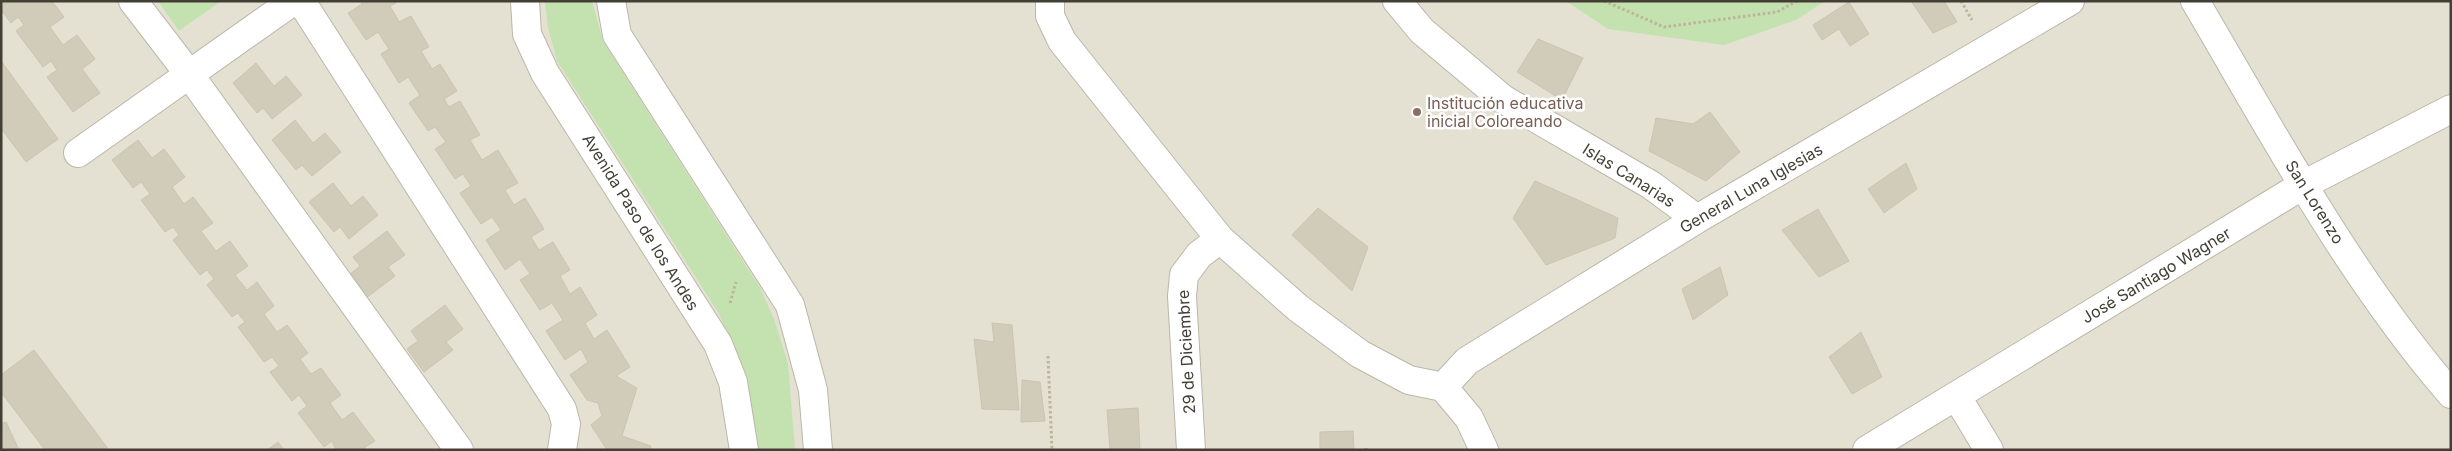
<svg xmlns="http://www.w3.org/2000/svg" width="2452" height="451" viewBox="0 0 2452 451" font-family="Inter,sans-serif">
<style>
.residential{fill:#e4e1d3}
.green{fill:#c4e2b0}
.building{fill:#d1ccba;stroke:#cbc4ae}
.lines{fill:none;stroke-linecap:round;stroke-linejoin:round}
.minor-casing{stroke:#bbb7a8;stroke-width:30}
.path{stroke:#bcb59a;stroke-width:3;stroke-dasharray:2.5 2.5;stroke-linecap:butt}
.minor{stroke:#fff;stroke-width:28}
.education-dot{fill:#8d6e63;stroke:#fff;stroke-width:2}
.labels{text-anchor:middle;stroke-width:5;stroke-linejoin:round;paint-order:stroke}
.education-label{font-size:16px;fill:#785e54;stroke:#fff;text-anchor:start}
.street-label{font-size:16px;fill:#423f35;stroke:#fff}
</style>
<rect width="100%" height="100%" fill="#f0efe4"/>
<path class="residential" d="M1 1H2451V450H1Z"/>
<path class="green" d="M158 1H221L179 31Z
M545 1H592L603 41 760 288 774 319 788 364 795 450H755L734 349 718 312 557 61 548 28Z
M1566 1H1825L1796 20 1724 45 1608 29Z"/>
<path class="building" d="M1 1H52L64 17 50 27 63 45 77 35 95 59 82 69 100 93 73 112 47 77 57 70 51 61 43 67 16 31 24 25 18 17 11 23 1 10Z
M360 1H395L396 3 390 6 399 22 411 16 429 47 421 51 432 69 440 64 457 91 444 99 449 107 460 101 480 135 470 140 482 160 498 150 518 183 505 190 514 205 525 198 544 229 531 237 539 250 553 242 570 270 560 276 570 294 580 287 597 315 585 323 594 339 607 330 630 367 616 376 637 388 622 436 651 446 650 450H607L591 425 602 416 598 403 587 400 570 375 588 362 581 349 565 360 546 331 563 320 552 303 540 310 520 280 530 274 520 259 505 270 486 240 501 230 492 217 481 224 460 193 471 186 463 174 455 179 435 149 446 142 435 127 428 131 409 103 420 95 408 77 399 83 381 54 389 49 378 32 366 40 348 13 362 4Z
M1911 1H1944L1957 22 1933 33Z
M1849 2 1869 34 1850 46 1839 29 1822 40 1813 25Z
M1538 39 1583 58 1562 100 1517 72Z
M1 61 58 139 26 162 1 128Z
M256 63 274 86 286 76 302 95 272 119 263 108 257 113 233 83Z
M1710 112 1740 152 1706 181 1649 151 1656 118 1693 124Z
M295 120 313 143 325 133 341 152 312 176 302 165 296 170 272 140Z
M138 140 152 158 164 149 185 177 172 187 184 204 193 197 213 223 201 231 216 251 230 241 248 266 235 275 247 290 257 282 274 306 264 314 277 332 287 325 308 353 300 359 311 374 321 368 341 395 330 403 342 420 353 412 375 441 364 448 365 450H336L332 441 324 447 298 413 307 406 299 395 292 401 270 372 279 366 272 357 264 362 238 327 245 322 238 313 232 317 207 285 214 279 207 270 200 275 173 240 179 235 173 227 165 232 141 200 150 194 141 182 133 188 112 160Z
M1906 163 1917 189 1884 213 1868 189Z
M1535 181 1618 218 1615 238 1546 265 1513 218Z
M333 183 351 206 363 196 378 215 349 239 340 227 334 232 309 202Z
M1318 208 1368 247 1352 291 1292 235Z
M1818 209 1849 261 1819 277 1782 230Z
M387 231 405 255 388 267 395 276 366 298 349 275 360 266 353 257Z
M1720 267 1728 295 1693 320 1682 289Z
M445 305 463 329 446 342 453 350 424 372 407 349 418 341 411 331Z
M992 323 1012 325 1019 410 982 409 974 339 994 342Z
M1861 332 1882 377 1852 394 1829 357Z
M34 350 109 450H45L1 392V375Z
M1022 380 1040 382 1045 421 1021 422Z
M1138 408 1140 450H1110L1107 410Z
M6 422 19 450H1V424Z
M1353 431 1354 450H1320V432Z
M278 442 284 450H267Z"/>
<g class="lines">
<defs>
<path id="minor" d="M133 1 189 74 459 450
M301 1 562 409 566 424 562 450
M525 1 527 34 545 73 718 344 733 382 744 450
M611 1 617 35 790 305 813 390 818 450
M1050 1V16L1062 41 1220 239 1298 308 1360 354 1409 380 1443 387 1469 418 1484 450
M1397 1 1422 31 1503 99 1651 185 1697 219
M2195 1C2274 135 2349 276 2451 394
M78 153 293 1
M1443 387 1467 361 1697 219 2070 1
M1957 397 1989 450
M1191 450 1182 296 1184 275 1199 255 1220 239
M1867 450 2303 185 2451 109"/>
</defs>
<use href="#minor" class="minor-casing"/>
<path class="path" d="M1604 1 1664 27 1777 12 1797 1
M1961 1 1972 20
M730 303 736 282
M1048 356 1052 450
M1366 448V450"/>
<use href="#minor" class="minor"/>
</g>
<circle class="education-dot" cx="1417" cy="112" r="5"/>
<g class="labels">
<g class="education-label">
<text x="1427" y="109">Institución educativa<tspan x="1427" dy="18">inicial Coloreando</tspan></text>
</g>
<g class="street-label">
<text transform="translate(1629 175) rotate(32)" y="6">Islas Canarias</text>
<text transform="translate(1751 188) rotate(-30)" y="6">General Luna Iglesias</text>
<text transform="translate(2315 202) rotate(58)" y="6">San Lorenzo</text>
<text transform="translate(641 222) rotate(58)" y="6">Avenida Paso de los Andes</text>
<text transform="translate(2156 275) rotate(-31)" y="6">José Santiago Wagner</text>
<text transform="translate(1186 352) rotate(-93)" y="6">29 de Diciembre</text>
</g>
</g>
<rect width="2452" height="451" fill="none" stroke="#423f35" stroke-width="5"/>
</svg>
